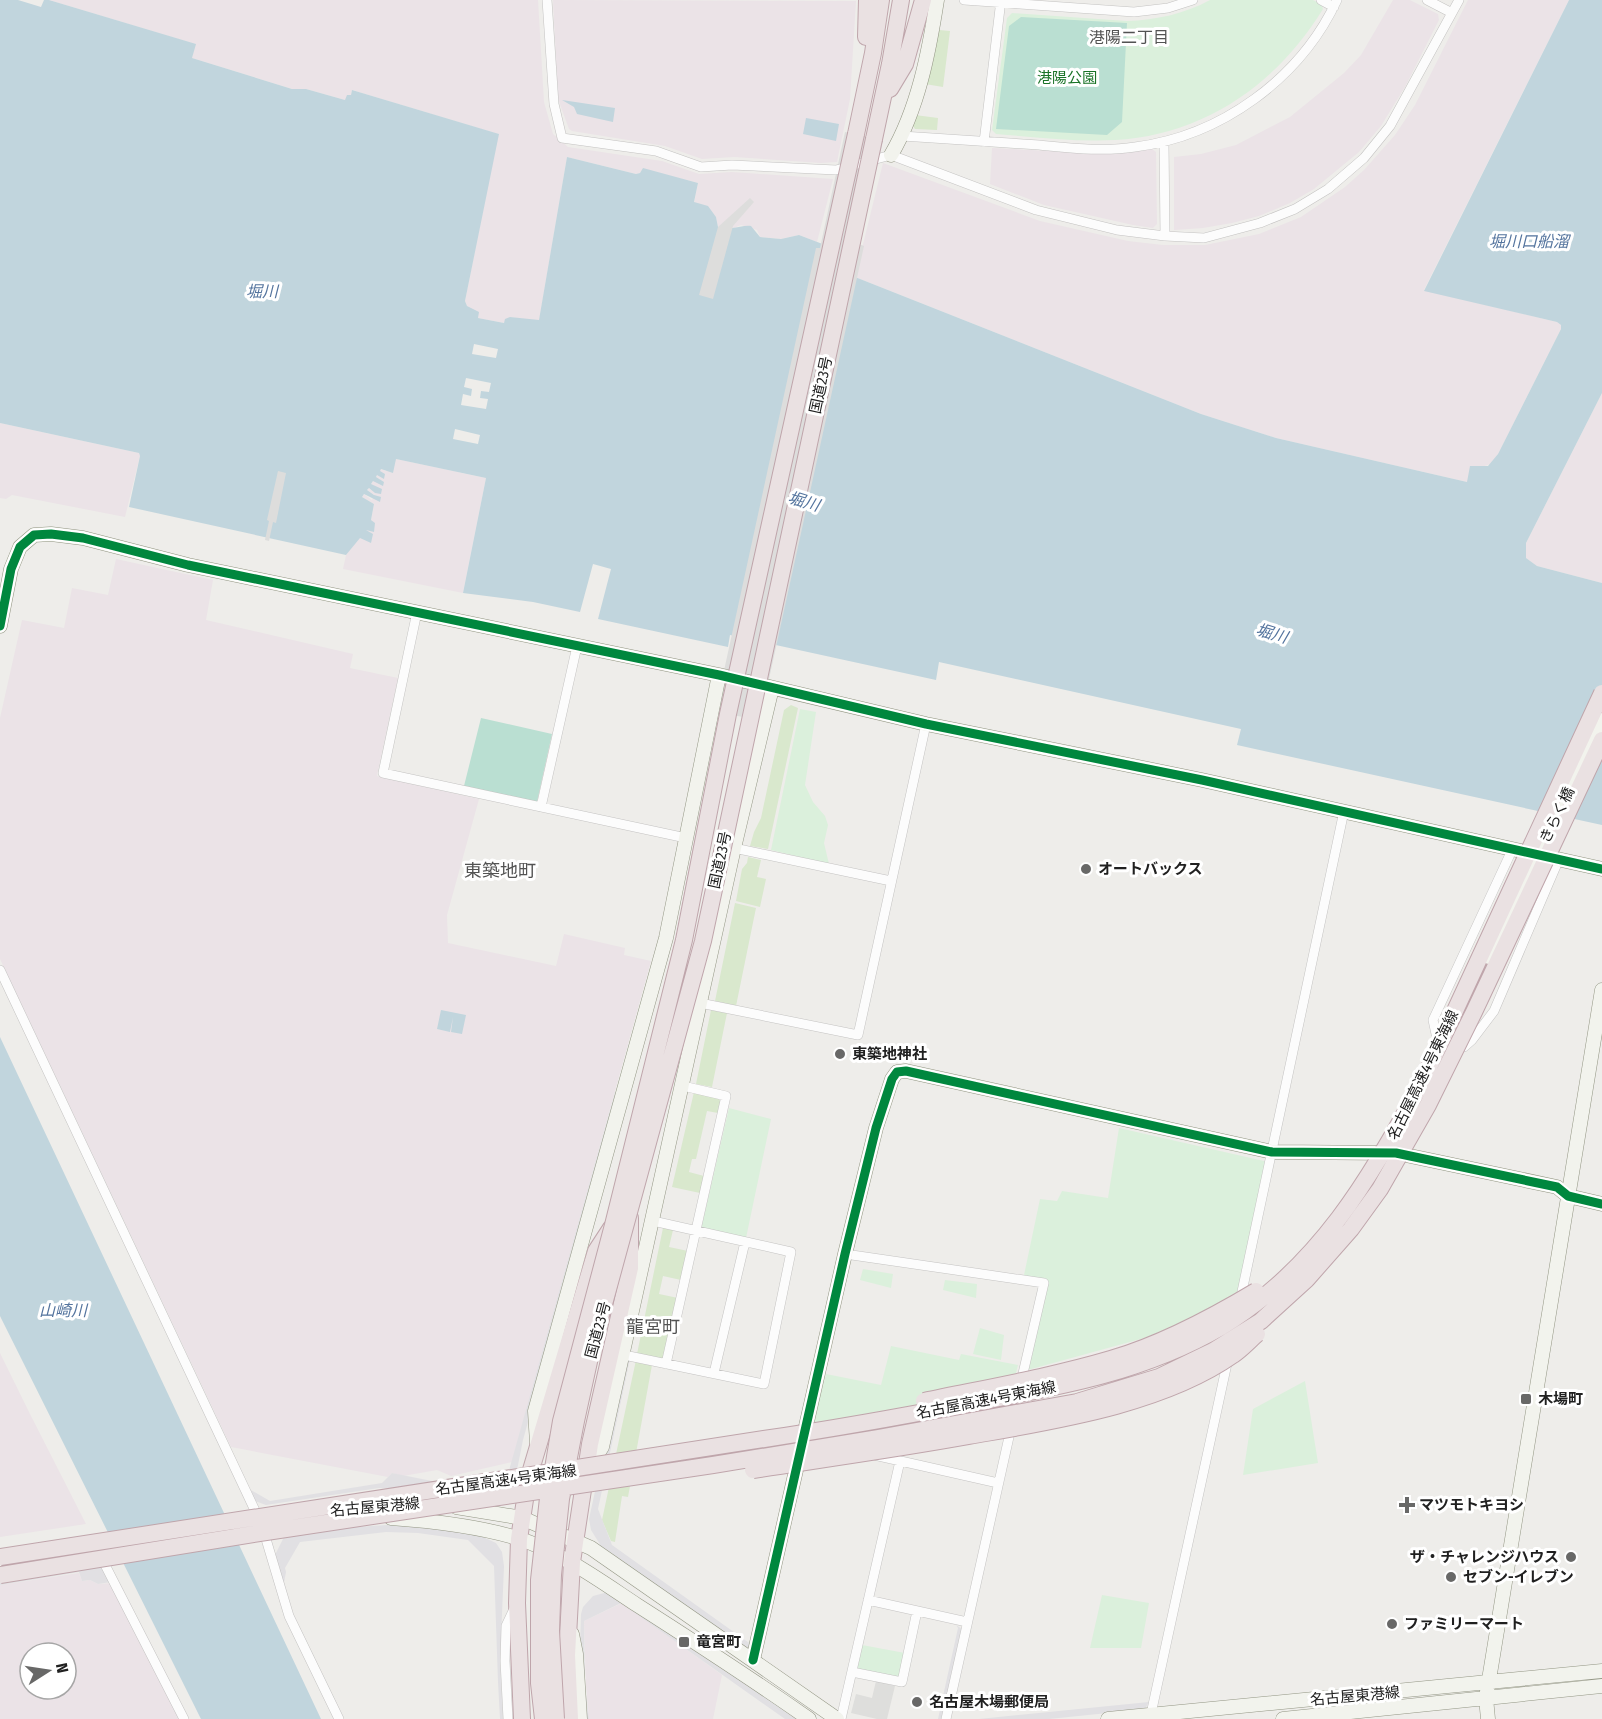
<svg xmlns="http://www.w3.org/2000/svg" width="1602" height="1719" viewBox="0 0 1602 1719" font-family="'Fira Sans Condensed','Noto Sans JP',sans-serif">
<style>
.industrial{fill:#ebe3e7;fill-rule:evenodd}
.grass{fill:#d9e8cd}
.park{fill:#dbf0dc}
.pitch{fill:#badfd2}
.parking{fill:#dededc}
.plaza{fill:#e1e0e3}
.water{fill:#c1d5dd;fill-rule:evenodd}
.pier{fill:#dddddc}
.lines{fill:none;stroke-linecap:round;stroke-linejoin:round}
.street-casing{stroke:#c4c3c2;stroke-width:10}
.secondary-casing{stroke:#939684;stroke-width:15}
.highway-casing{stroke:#bfa5ab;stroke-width:18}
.street{stroke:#fcfcfc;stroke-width:9}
.secondary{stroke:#f2f3ed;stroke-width:14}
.highway{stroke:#eae1e2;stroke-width:16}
.secondary-bridge-casing{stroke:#939684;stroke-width:15;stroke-linecap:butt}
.highway-bridge-casing{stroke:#bfa5ab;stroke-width:18;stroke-linecap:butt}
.secondary-bridge{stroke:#f2f3ed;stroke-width:14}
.highway-bridge{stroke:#eae1e2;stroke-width:16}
.cycleway-casing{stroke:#fff;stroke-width:13}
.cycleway{stroke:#00873e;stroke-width:9}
.poi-dot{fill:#686867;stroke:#fff;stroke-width:2}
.labels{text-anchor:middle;stroke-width:6;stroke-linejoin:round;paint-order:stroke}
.park-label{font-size:15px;fill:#1a7327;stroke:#fff}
.street-label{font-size:15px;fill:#202020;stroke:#fff}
.poi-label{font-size:15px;font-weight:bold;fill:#202020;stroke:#fff;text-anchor:start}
.neighbourhood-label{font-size:16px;fill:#535353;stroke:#fff}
.water-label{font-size:16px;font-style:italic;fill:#54749e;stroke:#fff}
.quarter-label{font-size:18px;fill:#535353;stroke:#fff}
</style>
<rect width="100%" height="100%" fill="#eeedea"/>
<path class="industrial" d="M49 0H538L544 102 553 134 568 147 662 161 699 174 732 172 833 179 817 242 799 235 781 239 760 237 757 230 741 225 734 228 722 225 718 227 716 217 710 210 694 203 698 183 643 169 640 173 636 174 567 157 539 321 510 317 504 323 478 318 467 306 465 301 498 134 352 90 351 95 345 100 306 89H292L192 58 195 44Z
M553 0 856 1 850 99 837 162 821 163 734 157 702 159 665 146 572 131 569 129 558 99Z
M1393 0H1410L1438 14 1439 20 1405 87 1381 126 1359 152 1314 189 1290 203 1259 216 1232 223 1203 228 1174 230V157L1201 154 1236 145 1290 117 1344 73 1361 55Z
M1468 0H1569L1424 290 1557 322 1561 325V329L1498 454 1491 464 1481 467 1467 482 1276 438 1201 414 855 277 883 163 1040 221 1128 241 1163 245H1205L1259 234 1301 217 1345 187 1364 170 1395 135 1415 105Z
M992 148 1106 154 1152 149 1156 152 1157 224 1153 228 1133 225 1044 205 990 184Z
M1602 393V583L1537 566 1526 558 1525 554 1526 543Z
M0 423 139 453 140 456 125 517 12 495 6 499 0 498Z
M396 459 486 478 463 593 343 569 346 555 360 537 370 533 366 530 373 523 371 520 374 504 362 497 364 494 372 500 374 495 367 490 369 488 375 493 377 488 371 484 373 481 383 482 376 477 381 469 386 471Z
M116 559 213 580 206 620 353 654 350 668 398 678 377 776 479 799 447 915 448 943 556 966 564 934 625 948 624 955 651 961 512 1462 451 1476 437 1470 403 1476 392 1473 388 1477 231 1447 0 959V718L22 620 64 628 72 588 108 595Z
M0 1353 30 1414 86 1524 0 1537Z
M79 1573 82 1581 90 1580 98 1584 112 1583 180 1719H0V1585ZM30 1653H66V1689H30Z
M622 1603 722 1675 713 1719H589L586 1685 584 1621Z"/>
<path class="grass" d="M939 30 950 31 943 87 925 84Z
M915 115 938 118 937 130 915 129 911 123Z
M791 705 798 708 768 849 750 846 754 832 761 818 784 710Z
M748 857 761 860 757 877 766 879 760 907 736 901 742 869 747 863Z
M735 903 756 908 736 1006 715 1001Z
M711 1010 727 1013 712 1087 696 1084Z
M694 1092 718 1098 721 1102 718 1113 707 1111 696 1159H692L689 1172 704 1176 700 1193 672 1187Z
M663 1228 673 1230 669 1247 688 1251 681 1280 663 1276 659 1294 678 1298 665 1356 661 1359 637 1354Z
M636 1360 652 1365 628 1497 622 1496 615 1542 611 1541 602 1520Z"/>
<path class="park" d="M1210 0H1313L1321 4 1323 9C1277 84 1204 135 1115 140 1076 142 1035 137 996 134L992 130 1007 18 1012 13 1127 21C1156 20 1184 14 1210 0Z
M800 709 816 712 805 785 813 802 825 816 828 825 824 843 829 864 771 850Z
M729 1108 771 1119 746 1238 701 1229Z
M1119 1128 1264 1161 1267 1164 1238 1298 1170 1331 1024 1371 1046 1281 1024 1275 1040 1199 1057 1201 1062 1191 1108 1198Z
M863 1269 893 1274 891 1288 860 1280Z
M945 1280 977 1284 976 1298 943 1290Z
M980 1328 1004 1335 1001 1360 973 1354Z
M891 1346 959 1360 961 1354 1018 1365 1002 1430 891 1447 811 1430 826 1374 881 1385Z
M1305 1381 1318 1463 1243 1475 1253 1409Z
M1102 1595 1149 1603 1141 1648H1090Z
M862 1645 905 1653 901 1680 855 1671Z"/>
<path class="pitch" d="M1021 17 1127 23 1122 122 1107 135 996 129 1009 26Z
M481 718 552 734 537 802 464 786Z"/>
<path class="parking" d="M876 1681 895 1686 887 1719H877L851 1713 856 1694 872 1698Z"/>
<path class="plaza" d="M615 1092 619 1095 523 1440 516 1475 508 1489 480 1499 428 1490 379 1488 266 1505 255 1501 251 1490 270 1501 382 1483 392 1473 487 1492 508 1474Z
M630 1359 598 1509 612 1545 752 1645 749 1649H745L601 1546 591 1530 589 1519 597 1482 605 1458 626 1360Z
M387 1525 421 1526 481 1536 496 1543 502 1552 504 1566 500 1662 503 1719H500L498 1682 494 1566 468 1540 418 1533 386 1532 300 1542 285 1568 286 1572 283 1588 275 1555 284 1537 356 1527Z
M100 1562 111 1582 98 1584 90 1580 82 1581 79 1572 0 1585V1580Z
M608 1592 672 1630 796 1719H785L621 1603 584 1621 585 1685 589 1719H584L580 1648 581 1614 583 1607 593 1596Z
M956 1625 962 1629 941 1719H938L958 1628Z
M1149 1702 1145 1709 1137 1710 1049 1719H979Z"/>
<path class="water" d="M0 0H18L41 7 44 0H49L196 44 192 58 292 89H306L345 100 347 95H351L352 90 499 134 465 301 467 306 479 312 478 318 504 323 505 319 510 317 539 320 567 157 636 174 640 173 643 168 698 183 694 202 708 206 716 217 718 227C724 225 726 227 732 228 738 228 745 225 751 226L760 237 781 239 799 235 859 258 855 277 1201 414 1276 438 1467 482 1470 466H1488L1498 454 1561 329V325L1557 322 1424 291 1569 0H1602V393L1526 543V558L1537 566 1602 583V825L1237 745 1241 729 939 662 936 680 730 635 728 647 598 619 611 569 593 564 580 612 533 602 463 593 486 478 396 459 393 473 381 469 380 471 385 474 384 479 377 475 376 477 384 482 383 486 373 481 371 484 382 489 381 494 375 493 369 488 367 490 374 495 381 497 380 502 364 494 362 497 374 504 371 520 375 523 374 532 366 530 373 534 371 543 360 538 346 555 129 507 140 456 139 453 0 423ZM474 344 498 349 496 358 472 354ZM466 378 491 383 489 392 481 391 480 398 488 399 486 409 461 405 463 394 471 396 472 389 464 387ZM455 429 480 435 478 444 453 439Z
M562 100 615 108 613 122 577 114 574 107Z
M806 118 839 124 836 141 803 134Z
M441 1010 466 1015 462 1034 451 1032 453 1017 450 1032 437 1029Z
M0 1037 321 1719H201L0 1316Z"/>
<path class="pier" d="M845 132 883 141 859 244 864 246 760 720 715 712 816 248H820Z
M750 198 754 202 733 226 713 299 699 295 718 227Z
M278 471 286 473 276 523 273 522 269 541 265 540 269 521 267 520Z"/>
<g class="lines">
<defs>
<path id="street" d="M547 0 554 104 562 138 656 151 701 167 732 165 836 170 891 155 1036 210 1117 230 1165 236 1204 238 1260 223 1295 209 1328 189 1364 158 1390 126 1459 0
M964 0 1134 12 1168 8 1193 0
M1321 0 1334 7
M1427 0 1452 13
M902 136C948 139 993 142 1039 145 1071 148 1103 152 1135 147 1221 136 1300 79 1337 0
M984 142 1001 0
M1164 142 1165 236
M417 612 383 773 686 838
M541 807 577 646
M734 848 891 881
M0 970 259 1519
M700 1003 858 1035 926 724
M1442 1043 1436 1034 1433 1020 1513 848
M1457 1045 1464 1047 1472 1040 1494 1011 1559 859
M845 1254 1044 1283 1021 1382
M1240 1301 1344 811
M624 1355 764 1384 791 1252 653 1221
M666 1364 726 1096 683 1086
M714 1373 745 1242
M874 1455 998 1483
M263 1529 289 1616 339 1719
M100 1555 184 1719
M868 1600 967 1622
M852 1672 902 1682 917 1611
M1151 1714 1228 1359
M508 1719 505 1661 506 1626 514 1609
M841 1719 900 1461
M946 1719 1011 1428"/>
<path id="secondary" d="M891 155C918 109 929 52 937 0
M0 626 11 569 20 547 34 535 51 534 83 538 188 565 719 675 926 724 1202 780 1602 869
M1461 1023 1480 974
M537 1443 535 1411 666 938 719 675
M586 1472 602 1447 734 848 772 688
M456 1507 522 1518 591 1548 837 1719
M391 1518C433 1521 477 1526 517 1538 561 1552 599 1580 637 1605 695 1642 753 1680 809 1719
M572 1634 576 1654 580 1719
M753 1660 845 1254 876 1128 892 1079 897 1072 906 1071 1272 1152 1396 1153 1557 1187 1568 1196 1602 1204
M1108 1719 1602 1671
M1283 1719 1602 1686
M1488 1719 1486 1698 1602 990"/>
<path id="highway" d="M866 37 867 0
M890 89 905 64 923 0
M856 134 873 53 881 0
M874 139 890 64 901 0
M522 1719 517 1603 519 1539 528 1480 596 1251 611 1228
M570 1719 567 1655 572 1562 590 1444 630 1268V1218"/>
</defs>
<use href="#street" class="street-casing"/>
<use href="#secondary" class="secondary-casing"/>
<use href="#highway" class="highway-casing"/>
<use href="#street" class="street"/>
<use href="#secondary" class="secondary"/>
<use href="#highway" class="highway"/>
<defs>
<path id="secondary-bridge" d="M1489 957 1602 720"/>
<path id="highway-bridge" d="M924 1401C986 1388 1050 1377 1111 1359 1162 1344 1211 1318 1256 1291
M753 1470C825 1459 897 1449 969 1436 1053 1421 1162 1405 1233 1355 1242 1349 1249 1341 1257 1334
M0 1557C254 1516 509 1480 764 1439 831 1429 899 1417 966 1404 1054 1388 1143 1373 1221 1327 1317 1269 1372 1177 1423 1080L1602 693
M0 1575 266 1532 713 1465 879 1438 1077 1402 1159 1377 1213 1351 1261 1321 1307 1279 1351 1229 1380 1189 1428 1105 1474 1012 1602 740
M543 1719 539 1683V1580L548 1498 561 1421 613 1225 684 940 728 714 856 134
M556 1719 551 1631 553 1575 561 1499 576 1421 592 1348 703 941 874 139"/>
</defs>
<use href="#secondary-bridge" class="secondary-bridge-casing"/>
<use href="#highway-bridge" class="highway-bridge-casing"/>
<use href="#secondary-bridge" class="secondary-bridge"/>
<use href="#highway-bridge" class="highway-bridge"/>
<defs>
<path id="cycleway" d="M0 626 11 569 20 547 34 535 51 534 83 538 188 565 719 675 926 724 1202 780 1602 869
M753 1660 845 1254 876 1128 892 1079 897 1072 906 1071 1272 1152 1396 1153 1557 1187 1568 1196 1602 1204"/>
</defs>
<use href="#cycleway" class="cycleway-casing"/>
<use href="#cycleway" class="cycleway"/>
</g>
<g class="poi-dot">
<circle cx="1086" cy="869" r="6"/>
<circle cx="840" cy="1054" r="6"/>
<rect x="1520" y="1393" width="12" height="12" rx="3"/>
<path d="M1404 1496h6v6h6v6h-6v6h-6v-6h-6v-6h6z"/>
<circle cx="1571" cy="1557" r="6"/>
<circle cx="1451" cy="1577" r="6"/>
<circle cx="1392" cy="1624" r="6"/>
<rect x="678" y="1636" width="12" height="12" rx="3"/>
<circle cx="917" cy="1702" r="6"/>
</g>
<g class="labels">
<g class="park-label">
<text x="1067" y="83">港陽公園</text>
</g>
<g class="street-label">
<text transform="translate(821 385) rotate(-78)" y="5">国道23号</text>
<text transform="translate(1557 815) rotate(-64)" y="5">きらく橋</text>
<text transform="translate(720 860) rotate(-78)" y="5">国道23号</text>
<text transform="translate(1423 1075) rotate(-64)" y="5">名古屋高速4号東海線</text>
<text transform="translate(598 1330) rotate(-75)" y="5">国道23号</text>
<text transform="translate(986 1400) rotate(-11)" y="5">名古屋高速4号東海線</text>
<text transform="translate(506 1480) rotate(-8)" y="5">名古屋高速4号東海線</text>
<text transform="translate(375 1507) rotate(-5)" y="5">名古屋東港線</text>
<text transform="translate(1355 1696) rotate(-5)" y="5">名古屋東港線</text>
</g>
<g class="poi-label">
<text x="1098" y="874">オートバックス</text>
<text x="852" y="1059">東築地神社</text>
<text x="1538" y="1404">木場町</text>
<text x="1419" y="1510">マツモトキヨシ</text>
<text x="1559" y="1562" text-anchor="end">ザ・チャレンジハウス</text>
<text x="1463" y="1582">セブン-イレブン</text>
<text x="1404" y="1629">ファミリーマート</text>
<text x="696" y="1647">竜宮町</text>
<text x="929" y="1707">名古屋木場郵便局</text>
</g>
<g class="neighbourhood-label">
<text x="1129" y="43">港陽二丁目</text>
</g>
<g class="water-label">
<text x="1529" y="247">堀川口船溜</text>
<text x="262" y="297">堀川</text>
<text transform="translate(804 501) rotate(16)" y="6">堀川</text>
<text transform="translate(1272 633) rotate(16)" y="6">堀川</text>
<text x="63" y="1316">山崎川</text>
</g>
<g class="quarter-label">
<text x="500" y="877">東築地町</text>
<text x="653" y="1333">龍宮町</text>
</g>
</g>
<g transform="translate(48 1671) rotate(78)"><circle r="28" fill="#ffffff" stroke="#a6a6a6" stroke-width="1.5"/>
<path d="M0-4.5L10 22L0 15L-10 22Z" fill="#686867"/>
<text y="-9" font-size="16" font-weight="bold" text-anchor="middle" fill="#202020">N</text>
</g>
</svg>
